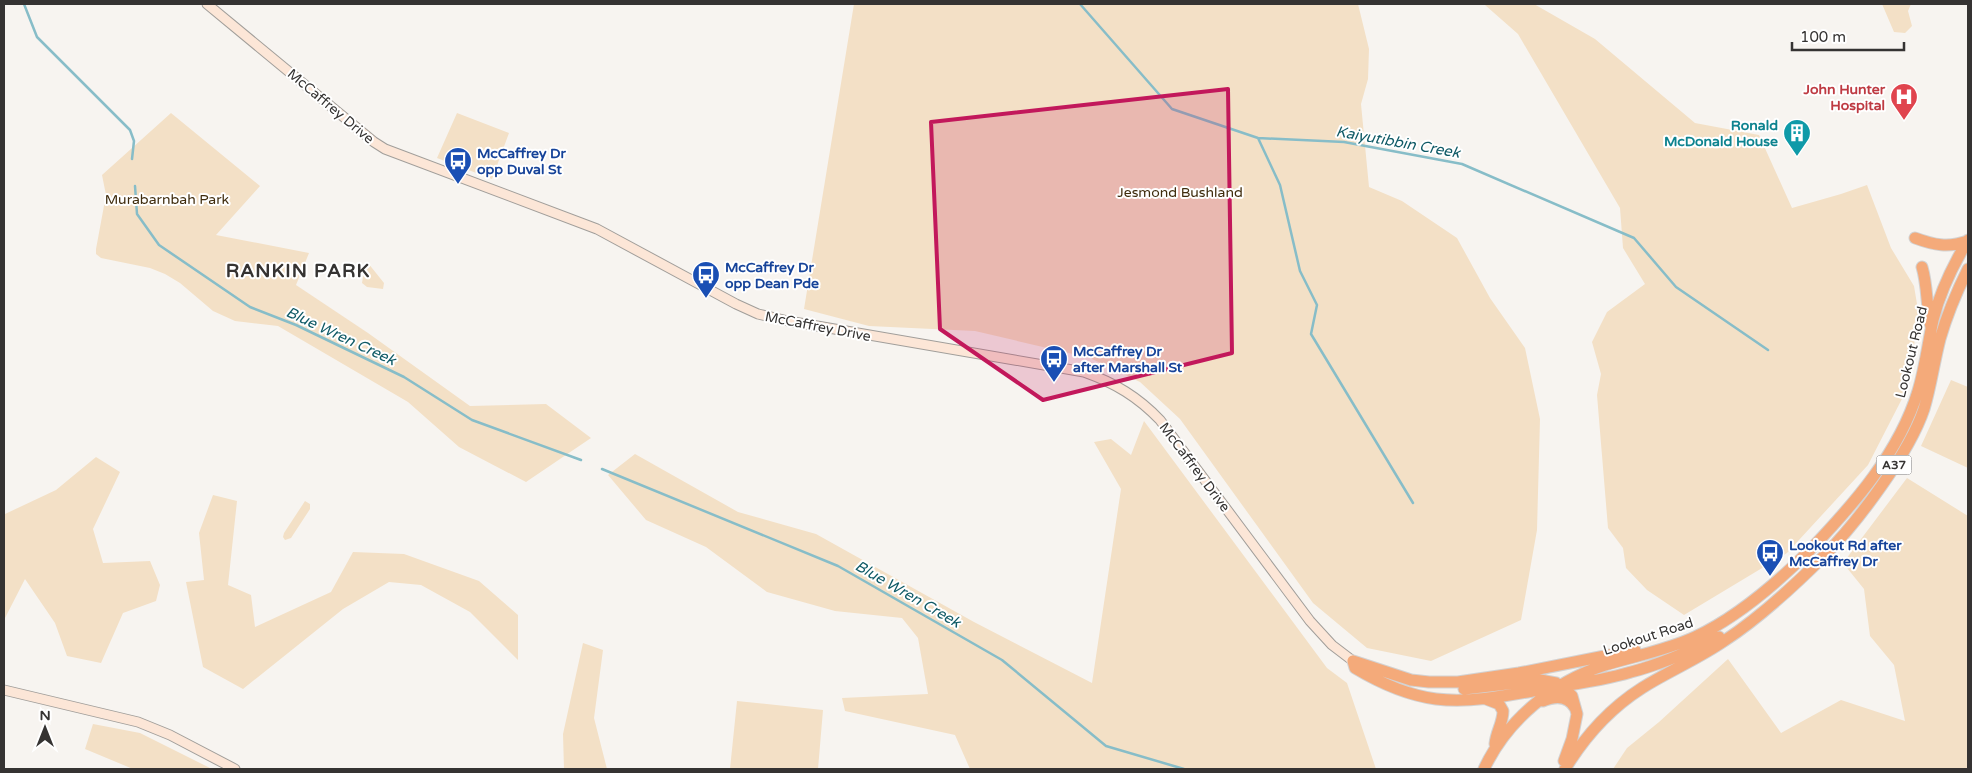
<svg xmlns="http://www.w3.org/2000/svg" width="1972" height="773" viewBox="0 0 1972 773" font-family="'Varela Round',sans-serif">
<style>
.green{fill:#f3e0c6}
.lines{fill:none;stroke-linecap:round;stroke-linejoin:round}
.stream{stroke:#87bdc8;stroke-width:2.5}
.secondary-casing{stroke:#a19e9a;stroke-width:11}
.highway-casing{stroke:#d3d2d2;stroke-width:13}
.secondary{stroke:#fce6d7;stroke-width:9}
.highway{stroke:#f4aa7a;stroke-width:11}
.marked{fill:#c2185b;fill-opacity:0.2;stroke:#c2185b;stroke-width:4;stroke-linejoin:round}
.labels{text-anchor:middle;stroke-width:4;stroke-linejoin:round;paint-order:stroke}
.shield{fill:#fff;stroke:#727070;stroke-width:1}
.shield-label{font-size:12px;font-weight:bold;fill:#353332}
.health-label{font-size:14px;font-weight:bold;fill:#be3a42;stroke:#fff;text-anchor:end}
.street-label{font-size:14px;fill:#353332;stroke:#fff}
.culture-label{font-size:14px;font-weight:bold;fill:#0d838f;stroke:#fff;text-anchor:end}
.transit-label{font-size:14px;font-weight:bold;fill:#164399;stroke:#fff;text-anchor:start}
.park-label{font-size:14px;fill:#3f2c0d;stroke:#fff}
.water-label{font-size:15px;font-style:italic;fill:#0f5a66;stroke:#fff}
.district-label{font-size:19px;font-weight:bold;letter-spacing:1px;fill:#353332;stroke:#fff}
</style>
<rect width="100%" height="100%" fill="#f7f4f0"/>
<path class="green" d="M854 4H1358L1369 49 1368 79 1361 104 1369 187 1402 201 1457 238 1490 298 1525 348 1540 419 1537 530 1521 620 1431 661 1367 648 1313 603 1180 419 1140 382 1090 358 975 331 869 326 804 309Z
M1486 4H1534L1595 39 1695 123 1759 135 1792 208 1841 194 1867 185 1891 248 1914 286 1919 316 1906 391 1868 465 1787 553 1684 615 1647 590 1626 568 1623 548 1608 528 1597 395 1601 374 1592 342 1607 312 1645 284 1623 248 1620 208 1518 34 1485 5Z
M1882 4H1911L1908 11 1912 26 1905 33 1894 32Z
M171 113 260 186 216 235 309 253 296 285 368 333 470 406 546 404 591 438 526 482 459 447 408 402 278 326 235 321 213 311 180 283 165 274 150 268 101 258 96 254V249L106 195 102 175Z
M457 113 509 133 492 179 437 158Z
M368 263 384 283 383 289 367 287 362 283 365 265Z
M1951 380 1968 387V468L1921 446Z
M1144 421 1327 668 1347 683 1376 769H970L955 735 845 711 842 698 928 694 918 638 902 618 835 611 767 592 706 547 646 520 608 475 635 454 738 512 816 534 974 622 1092 683 1121 489 1094 442 1111 439 1131 455Z
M96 457 120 472 93 529 103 563 150 561 160 585 156 601 123 613 101 663 67 656 55 623 25 579 4 620V513L5 514 56 490Z
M1907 478 1968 516V769H1613L1627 748 1659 722 1728 659 1781 733 1841 700 1905 721 1894 665 1870 636 1864 589 1843 563Z
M213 495 237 501 228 585 251 595 255 627 331 592 353 552 404 554 479 581 518 615V660L470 612 421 585 389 582 343 609 243 689 203 667 186 582 204 580 199 533Z
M305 501 310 504V509L291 538 285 540 283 537 284 533Z
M583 643 603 650 594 718 607 769H564L563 734Z
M737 701 823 710 818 769H730Z
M93 724 140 733 212 769H133L85 749Z"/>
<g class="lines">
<path class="stream" d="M24 4 37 37 130 130 134 141 132 159
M1080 4 1172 109 1258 138 1344 142 1462 164 1634 238 1676 287 1768 350
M1258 138 1280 185 1300 271 1317 305 1311 334 1413 503
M135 186 137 214 159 245 250 307 296 325 404 377 472 420 581 460
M602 469 838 566 1002 660 1106 746 1184 769"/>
<defs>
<path id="secondary" d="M207 4 374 142 385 149 597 229 736 304 758 314 788 321 1084 372C1115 383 1138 397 1160 420L1310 621 1332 645 1353 661
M4 690 138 722 170 735 235 769"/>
<path id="highway" d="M1915 238C1934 245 1948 248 1968 241
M1922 267C1928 287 1926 307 1931 327
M1353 661 1355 668C1380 683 1406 695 1436 699 1470 703 1505 696 1538 690 1569 685 1601 681 1631 672 1662 664 1691 651 1719 637
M1353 661 1411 680 1429 682H1458L1519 673 1635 650
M1464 689 1540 680 1556 683 1565 689 1572 696 1577 714 1572 739 1564 761
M1486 699 1499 704 1503 711C1503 723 1496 732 1495 744
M1543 701C1555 696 1568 695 1575 708
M1484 769C1507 720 1553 682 1605 665 1635 656 1667 650 1695 637 1738 617 1777 583 1810 550 1854 504 1899 453 1918 391 1925 368 1928 343 1933 320 1940 292 1953 265 1968 240
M1565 769C1585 736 1609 709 1642 688 1669 671 1698 659 1724 641 1761 617 1794 586 1825 555 1858 521 1909 454 1924 409 1931 386 1934 362 1940 339 1947 315 1957 291 1968 269"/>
</defs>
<use href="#secondary" class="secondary-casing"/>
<use href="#highway" class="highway-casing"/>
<use href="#secondary" class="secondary"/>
<use href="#highway" class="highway"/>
</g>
<path class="marked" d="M1228 89 1232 353 1043 400 940 329 931 122Z"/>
<defs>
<symbol id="hospital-pin" viewBox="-11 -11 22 30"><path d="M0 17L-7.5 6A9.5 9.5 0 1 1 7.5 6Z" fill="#e0444e" stroke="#fff"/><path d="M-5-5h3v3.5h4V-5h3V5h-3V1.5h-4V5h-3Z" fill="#fff"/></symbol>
<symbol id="building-pin" viewBox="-11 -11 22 30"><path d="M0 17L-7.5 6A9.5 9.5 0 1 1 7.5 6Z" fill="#0f9aa8" stroke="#fff"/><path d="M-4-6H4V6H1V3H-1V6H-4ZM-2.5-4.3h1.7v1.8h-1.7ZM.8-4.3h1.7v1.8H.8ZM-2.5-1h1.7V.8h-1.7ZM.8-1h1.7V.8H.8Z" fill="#fff"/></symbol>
<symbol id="bus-pin" viewBox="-11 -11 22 30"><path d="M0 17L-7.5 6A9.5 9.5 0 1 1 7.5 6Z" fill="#1a4fb4" stroke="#fff"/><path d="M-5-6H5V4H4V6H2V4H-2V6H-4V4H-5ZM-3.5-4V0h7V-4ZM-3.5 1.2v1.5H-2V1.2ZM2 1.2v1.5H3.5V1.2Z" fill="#fff"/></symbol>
</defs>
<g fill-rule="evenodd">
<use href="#hospital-pin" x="1888" y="81" width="32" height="43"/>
<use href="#building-pin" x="1781" y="117" width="32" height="43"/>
<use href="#bus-pin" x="442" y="145" width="32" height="43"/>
<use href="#bus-pin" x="690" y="259" width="32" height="43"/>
<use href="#bus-pin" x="1038" y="343" width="32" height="43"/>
<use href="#bus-pin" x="1754" y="537" width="32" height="43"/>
</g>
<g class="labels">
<rect class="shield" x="1876.5" y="455.5" width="35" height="19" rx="4"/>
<g class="shield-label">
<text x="1894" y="469">A37</text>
</g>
<g class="health-label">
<text x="1885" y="94">John Hunter<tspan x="1885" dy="16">Hospital</tspan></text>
</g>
<g class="street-label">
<text transform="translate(331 106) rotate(40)" y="5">McCaffrey Drive</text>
<text transform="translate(818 326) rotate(11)" y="5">McCaffrey Drive</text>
<text transform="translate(1911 352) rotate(-76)" y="5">Lookout Road</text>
<text transform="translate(1195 467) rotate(53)" y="5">McCaffrey Drive</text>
<text transform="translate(1648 636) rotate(-18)" y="5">Lookout Road</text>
</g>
<g class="culture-label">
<text x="1778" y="130">Ronald<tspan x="1778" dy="16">McDonald House</tspan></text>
</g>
<g class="transit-label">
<text x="477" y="158">McCaffrey Dr<tspan x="477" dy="16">opp Duval St</tspan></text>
<text x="725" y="272">McCaffrey Dr<tspan x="725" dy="16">opp Dean Pde</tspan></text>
<text x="1073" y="356">McCaffrey Dr<tspan x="1073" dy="16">after Marshall St</tspan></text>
<text x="1789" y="550">Lookout Rd after<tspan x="1789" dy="16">McCaffrey Dr</tspan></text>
</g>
<g class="park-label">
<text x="1180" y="197">Jesmond Bushland</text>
<text x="167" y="204">Murabarnbah Park</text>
</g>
<g class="water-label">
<text transform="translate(1398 142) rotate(10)" y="5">Kaiyutibbin Creek</text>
<text transform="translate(341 336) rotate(25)" y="5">Blue Wren Creek</text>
<text transform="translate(908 594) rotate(30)" y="5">Blue Wren Creek</text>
</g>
<g class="district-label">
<text x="298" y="277">RANKIN PARK</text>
</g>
</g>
<rect width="1972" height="773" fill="none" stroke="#353332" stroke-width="10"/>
<g transform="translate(45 728)" stroke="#ffffff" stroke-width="4" paint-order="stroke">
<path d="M0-4L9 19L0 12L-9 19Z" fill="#353332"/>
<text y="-8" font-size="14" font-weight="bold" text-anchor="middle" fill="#353332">N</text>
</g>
<path d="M1792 42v8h112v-8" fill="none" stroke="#353332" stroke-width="2.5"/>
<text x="1800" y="42" font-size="15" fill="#353332" stroke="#ffffff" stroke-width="4" paint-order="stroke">100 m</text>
</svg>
